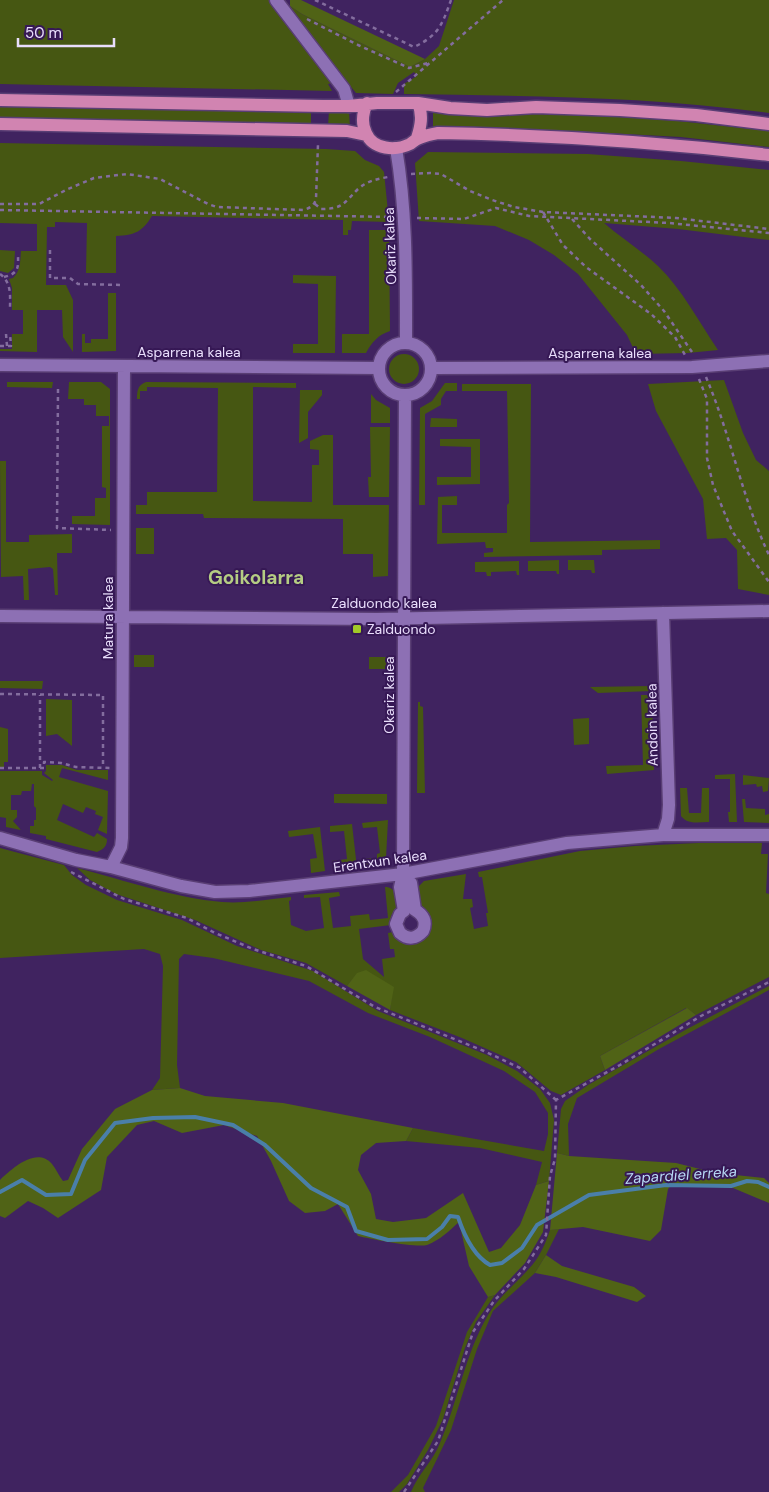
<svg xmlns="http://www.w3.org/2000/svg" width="769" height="1492" viewBox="0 0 769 1492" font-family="'DM Sans',sans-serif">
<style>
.green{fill:#465712}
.forest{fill:#506316}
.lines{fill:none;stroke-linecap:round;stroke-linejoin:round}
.stream{stroke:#4a7fa9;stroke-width:4}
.minor-casing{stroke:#593e74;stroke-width:15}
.major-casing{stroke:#593e74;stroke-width:15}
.path{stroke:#836d9e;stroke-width:2.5;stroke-dasharray:4 4;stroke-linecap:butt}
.minor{stroke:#8d70b4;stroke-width:12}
.major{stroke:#d184b1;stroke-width:12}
.poi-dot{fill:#a2c928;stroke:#361855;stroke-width:2}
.labels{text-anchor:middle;stroke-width:4;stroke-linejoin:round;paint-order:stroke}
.street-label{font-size:14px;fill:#e9defc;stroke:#361855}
.poi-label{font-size:14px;fill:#e9defc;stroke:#361855;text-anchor:start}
.water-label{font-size:15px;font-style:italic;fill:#b8daf6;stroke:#361855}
.district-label{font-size:19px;font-weight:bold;fill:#b5cc83;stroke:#361855}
</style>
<rect width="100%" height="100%" fill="#402360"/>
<path class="green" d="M0 0H271L332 83 328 84 332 91 0 84Z
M454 0H769V113C648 96 526 96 404 94V84L417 76 414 72 398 83 393 94 356 93 299 23 290 6 302 14 410 67 425 59 439 46Z
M0 104 311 110V127L0 121Z
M329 110 349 111 350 128 328 127Z
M433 112 588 115 678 121 760 130 769 131V147L681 137 588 132 433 129Z
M0 143 326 149 355 151 365 160 379 166 384 172 389 222 352 221 351 230H348V235H343V220L152 216C142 232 135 235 116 236V273H86L87 223 55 222V227H47L46 285H66L73 300V352L63 337 62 310H37V352L0 351V349H12V334H23V310H12V288L9 279 13 278C21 270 20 261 21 251H37V224L0 223Z
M428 152 588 154 681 161 769 170V240L678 229 604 223C621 238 641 250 658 266 682 289 699 322 718 350L688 353 636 354 627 335 578 274 554 255 529 240 495 226 419 221 415 163Z
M369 230H389L390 331C378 335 372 342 366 353H342V334H369Z
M0 250 15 251 14 268 8 273 0 271Z
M293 275 336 276 335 353H293V344H318V284L293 283Z
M108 293H116V351L82 352V334H85V343H91V339H108Z
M389 369a15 15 0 1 1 30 0a15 15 0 1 1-30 0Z
M724 380 743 433 756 460 769 471V595L738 589 737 550 726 538 707 539 703 499 656 411 648 384Z
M7 382H53L52 388 7 387Z
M69 382H101L110 389V525L72 524V516H95V498H106V488L102 487V426H109V416H96V405H84V399H68Z
M146 382 296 383V388L253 387V501L312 502V465H319V450L310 449V441L323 435H333V505H389L388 576 373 577V554H343V519L204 518 203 514H136V505H147V492H217L218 388 147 387V391H140V399H137C137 390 138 385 146 382Z
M445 383H457V391H446L441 399V405L425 414V505H419L420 408 432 401Z
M462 384H531L530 542 660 540V549L602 550V555L484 557V553L493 552V548H486L485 542 437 544 438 497 457 496V505H442V533H507V505L509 503 507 391H462Z
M300 390H322V395L308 412V438L299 443Z
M371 394 376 400 390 408V423H371Z
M431 418 457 419V427H430Z
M370 427H390L389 497H369L368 477H371Z
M440 439H480V484L437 485V477H471V447L440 446Z
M0 461H6V542H29V535L72 534V553H57L58 595H55L53 569 50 567 28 569 29 600H24L23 576 1 577Z
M136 528H154V554H136Z
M559 560V574H557L556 571H528V561Z
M568 560H594L595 573H592L591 570H568Z
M519 561V575H517L516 571 491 572V576H487L486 572H475V562Z
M134 655H154V667H134Z
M369 657H388V669H369Z
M0 681H43L42 689 0 688Z
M652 686V691L598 693 590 687Z
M641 695H652L654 770 607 774 606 766 643 765Z
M46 699 72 700V746L57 734 46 736Z
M418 702H420V706L423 707 425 793H417Z
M589 718V744L574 745 573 719Z
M0 727 8 729V762H4V767H0Z
M46 765H62L77 770H108V780L62 768 59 777 108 791 107 834 98 830 103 817 95 814 96 811 86 807 83 813 63 804 57 820 94 837 97 833 107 839C107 846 104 849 97 852L46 839V836L30 833V826H34V820H36V808L34 806V784H32L31 791H22L21 795H11V810H17V817L13 821 21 830 6 827V818L0 817V771H42V775L52 781 53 780 44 773 46 771Z
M735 774 737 822H729L728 812H730V779H715V775Z
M743 775 769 778 768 791 763 792 762 786 757 787 756 784 743 785Z
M680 788H687L689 813H701L702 788H709V822C698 822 688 825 681 816Z
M334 794H387V804L334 803Z
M742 799H745L746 808 765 809V815L769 814V823L744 822Z
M388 820 386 858 378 866 364 867 363 859 377 858V854L380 853 377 827 363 828 362 823Z
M352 824 357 868 333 870 332 861 347 859 344 831 330 832V826Z
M320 827 325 871 311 873 310 859 317 858 313 834 289 837 288 831Z
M698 843H762L761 854H768L766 893 769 894V977L696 1015 686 1008 600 1056 605 1070 561 1095 551 1091 516 1062 462 1038 390 1010 393 987 357 974 347 986 306 963 261 950 195 920 116 894 90 880 77 868C124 880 175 898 222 902 245 904 269 899 291 897V900L289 901 291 925 306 931 324 928 320 897 304 898V895L339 892 340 896 329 898 333 928 351 926 350 916 369 914 370 920 388 918 385 887C396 887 396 897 398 906L391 916V925L359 929 363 959 384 977 382 959 395 957 394 949H390L388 933 393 932 424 938 430 931 431 922 427 913 420 904 418 887 424 881 466 874 463 899H472L473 907 470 908 474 929 488 926 486 913H488L482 877H479L478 872 580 851 635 846Z
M0 848 64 865 72 875 86 885 117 900 182 920 237 946 313 971 378 1011 487 1055 517 1071 540 1089 550 1103 554 1120 549 1181 536 1185 542 1162 480 1148 406 1141 413 1128 544 1151 548 1134V1113L535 1092 504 1071 430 1037 368 1013 309 981 213 958 184 954 179 959 177 1065 180 1088 152 1090 160 1078 163 966 160 954 144 949 0 958Z
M769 986V990L659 1049 577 1098 568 1124 569 1156 557 1153 561 1109 565 1101 588 1085 687 1029Z
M559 1229 546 1255 535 1273 493 1311 477 1349 451 1430 423 1488 425 1492H411C418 1474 433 1461 440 1443 458 1401 465 1354 488 1315 500 1295 518 1282 533 1264 541 1254 546 1242 550 1230Z
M495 1295 476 1322 465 1348 443 1419 428 1450 407 1484 399 1492H391L408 1475 436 1426 467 1332 488 1297Z"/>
<path class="forest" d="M290 0H301L425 59 410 67 302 14 290 6Z
M366 970 394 987 390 1010 347 986 357 973Z
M687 1008 696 1015 605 1070 600 1056Z
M180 1088 205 1096 283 1103 413 1128 406 1141 376 1143 361 1155 358 1170 371 1194 376 1219 393 1222 426 1218 463 1193 489 1252 501 1248 520 1225 536 1185 549 1181 543 1232 525 1263 495 1295 488 1297 469 1266 459 1222C449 1231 440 1240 427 1245 416 1248 371 1239 358 1236L338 1204 325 1211 305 1213 289 1201 271 1161 257 1136 224 1125 182 1133 154 1121 137 1125 107 1157 101 1190 58 1218 43 1208 28 1201 5 1218 0 1216V1180C12 1169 36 1146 52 1164 56 1169 59 1176 63 1181L68 1180 82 1149 115 1109 152 1090Z
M557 1153 569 1156 676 1163 716 1173 764 1178 769 1183V1203L733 1188 672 1184 668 1189 661 1230 650 1241 583 1227 550 1230Z
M546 1255 562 1266 634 1287 646 1296 637 1302 556 1277 535 1273Z"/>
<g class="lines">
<path class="stream" d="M0 1192 22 1180 46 1195 71 1194 85 1160 115 1123 153 1118 195 1117 233 1125 265 1145 311 1188 347 1207 356 1231 388 1240 427 1239 442 1227 450 1216 458 1217C464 1235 474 1256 490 1265L502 1263 522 1248 537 1225 589 1195 666 1185 731 1186 747 1181 758 1182 769 1187"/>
<defs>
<path id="minor" d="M276 0 344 89 349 106
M396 148C407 213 406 277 406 343
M379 369a26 26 0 1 1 52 0a26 26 0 1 1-52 0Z
M0 365 378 368
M431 368 692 367 769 361
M0 616 377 619 769 611
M663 835 668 819 669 805 663 613
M0 838 76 860 111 867 181 886 215 892 249 891 403 874 567 843 663 835H769
M111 867 121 847 122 838 124 366
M403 874 411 883 415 910C424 915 427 922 423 931 416 939 408 940 400 933L396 924 400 914 404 911 400 887 403 874 405 395"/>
<path id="major" d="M0 100 323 106H349L377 103H418L450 108 487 110 536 107 620 110 696 115 769 124
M367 103C363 112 361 123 366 133 373 150 396 151 410 144 413 142 416 139 420 138 426 135 432 134 438 133 549 135 659 142 769 155
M0 124 347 131 366 135
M417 138C421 126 423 115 418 103"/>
</defs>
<use href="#minor" class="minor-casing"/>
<use href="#major" class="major-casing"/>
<path class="path" d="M315 0 414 47C439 35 442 25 451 0
M307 19 358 45 409 68 428 63
M396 92 503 0
M411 174 430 173 441 174 470 191 492 200 514 207 543 212 676 218 769 229
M0 204H39L68 189 94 178 127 174 160 179 208 204 217 207 303 210C310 208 314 206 316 199L318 144
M315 204 321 209C343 209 344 203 358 189 367 181 377 179 388 177
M0 210 391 217
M543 212 563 245 586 267 651 314 675 337 685 355
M417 218 464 219 496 208 529 216 669 223 769 233
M572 219 590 239 641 285 664 311 694 355
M50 250V278H70L78 284 124 285
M0 274C12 283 10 296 10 310
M4 277C20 273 18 267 18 253
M6 334 7 346
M0 346H11L10 334
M706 377C731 436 742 498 769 555
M699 379 707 399V458L713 485 732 531 769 582
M58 389 57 528 111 530
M0 694 103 695V767
M0 768H44V762L61 763 76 767 110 768
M40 768V695
M71 872 124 899 187 918 213 932 253 949 306 966 375 1007 484 1051 520 1068 556 1100
M404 1492 438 1441 473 1332 494 1301 524 1269 546 1235 550 1176 555 1159 556 1100 620 1065 701 1016 769 982"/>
<use href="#minor" class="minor"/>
<use href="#major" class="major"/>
</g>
<rect class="poi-dot" x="352" y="624" width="10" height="10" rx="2.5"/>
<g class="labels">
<g class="street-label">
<text transform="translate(390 246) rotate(-92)" y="5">Okariz kalea</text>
<text x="189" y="357">Asparrena kalea</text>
<text x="600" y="358">Asparrena kalea</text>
<text x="384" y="608">Zalduondo kalea</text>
<text transform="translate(108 618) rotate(-90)" y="5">Matura kalea</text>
<text transform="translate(389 695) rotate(-90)" y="5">Okariz kalea</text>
<text transform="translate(652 725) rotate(-91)" y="5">Andoin kalea</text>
<text transform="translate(380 861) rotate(-8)" y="5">Erentxun kalea</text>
</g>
<g class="poi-label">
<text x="367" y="634">Zalduondo</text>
</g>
<g class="water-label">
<text transform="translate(681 1175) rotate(-4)" y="5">Zapardiel erreka</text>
</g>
<g class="district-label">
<text x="256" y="584">Goikolarra</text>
</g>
</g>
<path d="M18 38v8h96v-8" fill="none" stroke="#e9defc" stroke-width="2.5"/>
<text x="25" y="38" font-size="15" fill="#e9defc" stroke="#361855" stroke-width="4" paint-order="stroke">50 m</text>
</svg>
